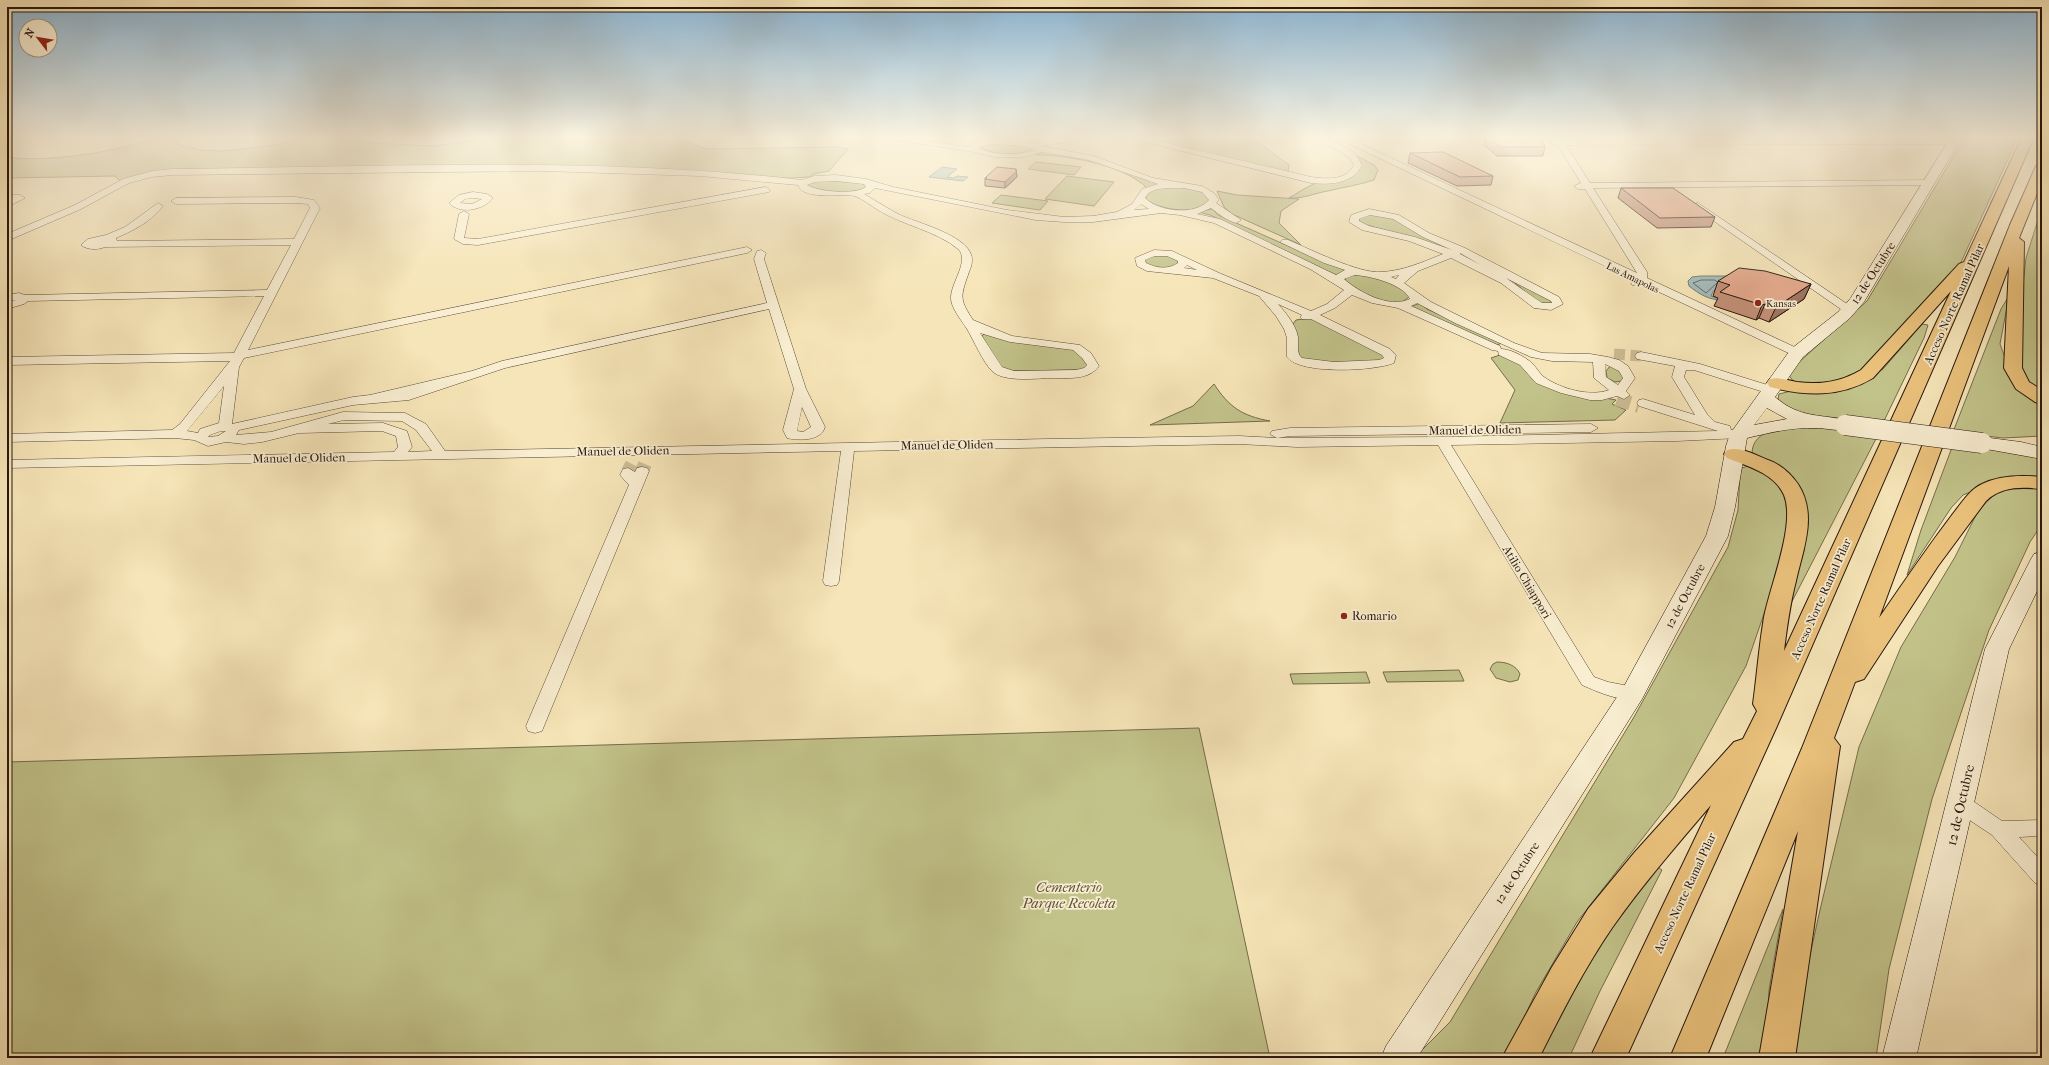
<svg xmlns="http://www.w3.org/2000/svg" width="2049" height="1065" viewBox="0 0 2049 1065" font-family="'IM FELL French Canon',serif">
<style>
.green{fill:#c2c38a;stroke:#746c4c}
.water{fill:#a3bcbb;stroke:#717a75}
.lines{fill:none;stroke-linecap:round;stroke-linejoin:round}
.shore{stroke:#646964;stroke-width:1}
.street-tunnel-far1{stroke:#ccbc96;stroke-width:11;stroke-dasharray:11 5.5;stroke-linecap:butt}
.street-tunnel{stroke:#ccbc96;stroke-width:14;stroke-dasharray:14 7;stroke-linecap:butt}
.street-casing{stroke:#5a4a38;stroke-width:1}
.secondary-casing{stroke:#26160d;stroke-width:1}
.highway-casing{stroke:#26160d;stroke-width:2}
.street{fill:#f9eed1;fill-rule:evenodd}
.secondary{fill:#f9eed1;fill-rule:evenodd}
.highway{fill:#ebc27c;fill-rule:evenodd}
.secondary-bridge-casing{stroke:#26160d;stroke-width:21;stroke-linecap:butt}
.secondary-bridge{stroke:#f9eed1;stroke-width:20}
.wall{fill:#c39078;stroke:#26160d}
.shaded-wall{fill:#9f7661;stroke:#26160d}
.building{fill:#e3a88b;stroke:#26160d}
.poi-dot{fill:#8f2418;stroke:#f9eed1;stroke-width:1.5}
.labels{text-anchor:middle;stroke-width:3.5;stroke-linejoin:round;paint-order:stroke}
.far-street-label{font-size:10px;fill:#26160d;stroke:#f9eed1}
.far-poi-label{font-size:10px;fill:#26160d;stroke:#f9eed1;text-anchor:start}
.street-label{font-size:12px;fill:#26160d;stroke:#f9eed1}
.poi-label{font-size:12px;fill:#26160d;stroke:#f9eed1;text-anchor:start}
.near-street-label{font-size:14px;fill:#26160d;stroke:#f9eed1}
.near-park-label{font-size:14px;font-style:italic;fill:#5d5339;stroke:#f9eed1}
</style>
<rect width="100%" height="100%" fill="#f6e5b8"/>
<filter id="stains"><feTurbulence type="fractalNoise" baseFrequency=".005" numOctaves="4"/><feColorMatrix values="0 0 0 0 .2 0 0 0 0 .09 0 0 0 0 .02 0 0 0 .5 -.17"/></filter>
<radialGradient id="worn" r=".72"><stop offset=".6" stop-color="#630" stop-opacity="0"/><stop offset="1" stop-color="#630" stop-opacity=".3"/></radialGradient>
<path class="green" d="M155 137H168L173 139 181 146 201 150 224 151 281 144 308 137H344L370 143 434 146 499 137H636L679 139 706 149 840 147 848 149 829 171 813 174 811 177 789 178 632 169H180L120 181 115 176 7 178V157C43 163 121 152 155 137Z
M1185 137H1251L1289 165 1288 172 1160 143Z
M1965 137H2018L1958 269 1866 370C1851 378 1794 399 1788 372L1867 301Z
M989 143 1021 145 1036 149C1019 156 996 156 980 148Z
M1042 152C1065 155 1089 158 1111 166 1128 173 1144 181 1163 184L1147 188C1124 165 1068 155 1036 155Z
M1355 155 1374 165 1378 170 1374 180C1359 185 1344 187 1328 191 1315 193 1303 199 1289 198 1298 193 1307 186 1317 183 1331 179 1360 182 1361 162Z
M1036 162 1081 167 1074 175 1028 169Z
M1067 176 1114 182 1094 206 1045 199Z
M816 180 862 183 868 187C848 195 828 192 807 186L809 183Z
M1163 187C1177 187 1200 185 1209 199 1204 217 1157 210 1146 199V196L1154 189Z
M1217 191 1237 195 1299 199 1281 211 1279 223 1301 245 1232 214 1224 207Z
M1001 195 1048 201 1040 210 992 203Z
M2042 207V394L2022 377 2020 311 2026 258Z
M1212 209 1218 215 1331 265 1349 271 1336 275 1210 215 1198 212Z
M1366 213 1386 215 1453 250 1360 223 1358 219Z
M1460 253 1464 254 1555 303 1541 304 1533 299 1514 282 1459 254Z
M1161 254 1177 258 1179 263C1169 271 1157 268 1145 264L1144 259Z
M1350 275C1371 274 1393 282 1410 295 1398 315 1362 292 1347 284L1345 278Z
M2009 296 2000 344 2013 380 2042 401V436L2003 438 1953 432 2001 309Z
M1420 303 1427 309 1502 343 1497 345 1410 307Z
M1310 318 1385 354 1386 357 1383 361 1311 363 1300 359 1292 325 1296 320Z
M1922 324 1928 325 1924 338 1883 423 1810 415 1793 411 1778 399 1779 394 1791 391 1810 392 1866 380 1883 369Z
M984 334 1076 350 1088 366 1084 369 1076 370 1012 371 1001 367 982 336Z
M1503 354 1524 367 1532 378 1553 388 1616 400 1612 404 1626 410 1615 420 1500 423 1515 390 1491 358Z
M1611 365 1626 376 1622 381 1615 382 1607 378 1606 371Z
M1214 384C1229 407 1242 416 1270 421L1150 425 1193 406Z
M1798 428H1825L1879 433 1784 617 1804 551 1806 516 1761 460 1752 452C1754 429 1781 429 1798 428Z
M1954 442 2042 456V479L2007 477 1963 495 1951 508 1907 575 1921 530Z
M1748 466 1764 471 1786 490 1790 508 1788 544 1746 666 1674 798 1577 922 1536 992 1505 1058H1414L1450 1022 1634 717 1728 547 1738 510 1740 474 1742 468Z
M2016 487 2042 488V524L2030 542 1989 630 1932 799 1889 969 1876 1058H1790L1789 1050 1820 910 1859 747 1901 647 1955 557 1977 513 1992 496 2002 489Z
M1497 662C1506 662 1516 665 1520 674L1518 680 1510 682 1496 678 1490 669 1493 664Z
M1459 670 1464 681 1387 682 1383 672Z
M1366 672 1370 683 1293 684 1290 674Z
M1199 728 1270 1058H7V762Z
M1655 865 1662 870 1600 991 1569 1058H1539L1599 944Z
M1783 909 1769 990 1767 1058H1723Z"/>
<path class="water" d="M942 167 957 169 947 177 954 178 957 176 968 177 963 181 929 177Z
M1701 276H1741C1730 280 1715 284 1711 296L1722 300C1709 300 1699 294 1689 286L1688 281 1692 277Z"/>
<g class="lines">
<path class="shore" d="M1717 282 1715 280H1701L1693 283 1706 293 1717 283"/>
<path class="street-tunnel-far1" d="M1614 354 1641 356"/>
<path class="street-tunnel" d="M1617 399 1639 406
M642 471 645 464
M628 472 632 464"/>
<defs>
<path id="street" d="M58 137H87C81 141 64 141 58 137Z
M875 137H900L969 147C980 135 1020 139 1034 144L1038 142 1069 138V142L1041 146 1094 156 1153 178 1202 186 1214 193 1219 200 1216 203 1241 220 1236 223C1226 220 1219 214 1211 208L1197 214 1220 219 1336 275 1345 270 1324 263 1280 242 1282 240H1288C1310 249 1359 274 1381 272 1403 271 1423 262 1443 254L1409 241 1362 230 1349 222 1351 215 1369 209 1399 215 1429 233 1465 248 1559 297 1563 304 1551 310 1534 308 1501 283 1451 258 1418 271 1404 283 1431 302 1514 343 1542 353 1590 354 1608 357 1619 360 1628 366 1635 378 1626 391 1630 395 1624 399 1617 396 1602 400H1590L1561 393 1536 383 1520 365 1499 355 1498 351 1492 350 1398 308 1372 303 1352 295 1335 308 1320 315 1390 349 1396 355 1394 363C1375 371 1300 375 1287 357V338L1284 329 1276 316 1259 296 1213 278 1147 271 1137 266 1135 258 1154 250 1172 251 1219 273 1311 311 1327 304 1344 290 1310 269 1214 223 1180 215 1161 213 1093 222H1064L1036 220 875 188 870 193 864 194C876 201 887 208 898 214 916 223 974 236 972 261 972 266 969 271 968 275 960 297 960 300 973 320L1012 336 1080 345 1091 353 1099 366C1089 380 1070 378 1054 378 1038 378 1004 383 992 371 983 362 974 341 967 329 962 321 950 307 951 297 951 283 970 260 958 249 937 231 902 225 878 210 871 206 863 199 855 196 843 193 803 201 798 185L700 176 544 171 172 175 152 177 129 183 81 209 7 241V234L75 205 123 179 152 171 172 169C381 167 594 156 802 180L814 176 836 175 866 179 893 187 1007 210 1064 217 1093 216 1117 212 1132 204 1142 189 1158 184 1089 160 1042 152 1025 157H994L975 152ZM993 144 1025 146 1034 150C1019 156 991 156 978 147ZM836 181 864 184 866 187C855 195 819 192 807 185L815 182ZM1184 188 1202 192 1209 200C1195 216 1159 212 1145 198 1151 185 1172 189 1184 188ZM1141 204 1149 209 1134 210ZM1370 215 1393 219 1423 237 1452 250 1415 237 1369 226 1359 221V219ZM1460 253 1481 265 1460 254ZM1155 256H1167L1178 261V263C1168 270 1156 268 1146 263L1145 260ZM1187 265 1197 270 1184 268ZM1355 275C1370 276 1403 284 1410 299 1389 309 1359 292 1344 279ZM1399 275 1396 279 1391 277ZM1506 278 1551 301 1552 303H1542ZM1417 303 1455 323 1531 357 1552 361 1593 362 1594 378 1609 390C1590 397 1561 389 1544 377 1539 373 1536 367 1532 363 1525 357 1511 349 1501 349L1500 346 1411 306ZM1278 304 1302 315 1300 317 1302 319H1311L1382 355 1384 358 1379 360 1334 362 1302 358C1296 353 1299 345 1298 337 1296 325 1286 313 1278 304ZM980 333 1010 342 1073 350 1082 358 1087 365 1084 368 1076 370 1014 371 1002 367ZM1605 364 1619 371 1623 378 1618 385 1606 377Z
M1125 137H1141L1311 177C1326 179 1346 181 1354 165L1349 157 1315 137H1326L1355 153 1362 165C1353 184 1330 185 1311 183Z
M1335 137H1346L1637 273 1585 189H1578L1574 186 1581 183 1558 145 1548 143 1555 141 1553 137H1561L1563 141 1953 140 1957 142 1953 144 1566 145 1590 183 1933 180 1934 182 1930 185 1593 188 1647 272V278L1801 350 1803 353 1797 357 1642 284 1632 285 1631 283 1634 280Z
M766 187 770 190 769 192 478 245 463 244 454 239 459 214 464 211 469 214 464 238 478 239Z
M473 192 487 194 493 198C484 210 460 215 449 203L459 195ZM473 198 482 199 472 204 460 203 465 199Z
M7 195H20L25 198 7 207Z
M296 197 314 200 320 208 248 350 747 247 752 250 747 253 244 358 239 367 232 424 353 397 370 395 472 371 502 361 767 303 754 259 757 251 761 250 766 253 764 259 806 389 825 427C821 441 799 441 787 438L783 430 794 389 769 309 505 368 409 400 353 405 239 430 236 435 271 432 343 412 405 413 426 424 445 451 1048 439 1239 436 1277 438 1270 434 1272 431 1290 428 1591 424 1598 428 1591 432 1290 436 1277 438 1442 437 1718 431 1639 406 1637 403 1639 400 1643 399 1695 415 1672 377 1675 366 1637 359 1635 356 1637 353 1641 352 1700 364 1774 387 1776 390 1770 394 1694 370H1686L1684 377 1707 414 1715 422 1730 426 1731 430 1744 431 1746 434 1739 438 1677 441 1451 445 1594 677 1608 682 1639 688 1642 693 1639 698C1622 703 1598 692 1582 685L1438 445 1297 447 1239 444 854 451 839 581 837 585 831 586 825 585 823 581 841 451 7 468V460L394 452 398 447 396 436 382 431 299 433 262 442 244 444 226 442 208 446 194 440 175 438 7 442V434L172 430 180 424 230 361 7 365V357L234 353 264 296 28 301 24 304 7 309V302L16 300 7 301V295L19 293 25 295 267 290 291 245 105 247C98 250 87 250 81 245L88 239 106 235 125 227 158 203 163 206C151 222 134 230 116 238L117 241 294 239 310 208 308 204 296 203 176 204 171 201 176 198ZM224 386 219 423 200 429 198 433 187 431ZM802 407 811 427 803 432 797 431ZM344 420 402 421 416 430 432 451 408 452 412 447 407 431 383 423 328 424ZM221 431H226L218 436 208 437 210 435Z
M1698 203 1853 308 1855 310 1853 312H1845L1695 208V204Z
M642 467 647 468 649 471 544 726 542 731 535 733 528 731 526 726 629 485 620 475 623 469 628 468 635 472 637 468Z
M1960 795 1967 797 2002 821 2042 820V836L2019 837 2042 862V886L2035 883 1992 835 1953 809 1950 803 1953 797Z"/>
<path id="secondary" d="M1951 137H1962L1864 302 1850 318 1803 357 1775 397C1800 419 1822 414 1851 421L1854 425 1851 429C1839 432 1827 428 1815 428 1792 427 1769 433 1747 438L1735 507 1728 536 1642 699 1417 1058H1381L1386 1046 1623 688 1706 536 1715 507 1726 446 1730 434 1791 349 1838 312 1850 299ZM1767 408 1787 419 1754 425Z
M1982 437 2021 442 2042 447V459L1975 447 1973 443 1975 439Z
M2042 552V581L2009 649 1916 1058H1882L1985 649 2031 559 2034 554Z"/>
<path id="highway" d="M2022 137H2034L1777 726 1626 1058H1590L1711 805C1677 845 1642 885 1612 928 1584 969 1561 1014 1539 1058H1502L1552 967 1588 909 1634 853 1734 742 1743 739 1757 711 1753 704C1757 675 1759 646 1764 617 1770 586 1796 524 1784 495 1774 473 1747 466 1727 458L1724 454 1727 450C1741 446 1755 455 1768 460 1780 464 1791 474 1798 484 1818 515 1803 549 1796 581 1790 604 1787 627 1784 651L1951 291 1873 378C1840 398 1806 396 1770 387L1767 383 1770 379C1779 377 1788 380 1797 382 1821 385 1840 382 1861 370L1959 264 1964 262Z
M2042 162V181L2019 238 2024 242 2022 368 2029 382 2042 390V404L2035 402 2016 389 2004 368 2009 266 1879 618C1903 583 1927 548 1952 515 1961 504 1969 490 1982 484 2000 475 2022 475 2042 477V489C2022 487 2002 486 1986 501L1938 566 1864 679 1855 682 1834 738 1840 746 1795 1058H1759L1798 831 1706 1058H1670L1802 748 2010 225 2036 166Z"/>
</defs>
<use href="#street" class="street-casing"/>
<use href="#secondary" class="secondary-casing"/>
<use href="#highway" class="highway-casing"/>
<use href="#street" class="street"/>
<use href="#secondary" class="secondary"/>
<use href="#highway" class="highway"/>
<defs>
<path id="secondary-bridge" d="M1845 425 1982 443"/>
</defs>
<use href="#secondary-bridge" class="secondary-bridge-casing"/>
<use href="#secondary-bridge" class="secondary-bridge"/>
</g>
<path class="wall" d="M1486 137H1540L1545 147 1543 156H1497L1484 145Z
M1410 153 1493 176 1491 185 1457 186 1408 163Z
M1016 169 1017 177 1005 188 985 186V178Z
M1621 188 1715 217 1711 227 1657 228 1618 198Z
M1718 281 1811 284 1804 299 1769 322 1759 318 1756 320 1714 306 1718 298 1713 296Z"/>
<path class="shaded-wall" d="M1016 169 1017 177 1005 188V182Z
M1811 284 1804 299 1769 322 1776 307Z
M1765 304 1759 318 1756 320 1762 305Z"/>
<path class="building" d="M1488 137H1540L1545 147H1499Z
M1443 152 1493 176 1460 177 1410 153Z
M997 167 1016 169 1015 170 1017 171 1005 182 985 179 987 178H985Z
M1621 188H1673L1715 217 1660 218Z
M1739 268 1765 271 1811 284 1776 307 1765 304 1762 305 1720 292 1730 285 1718 281Z"/>
<linearGradient id="sky" x2="0" y2="1"><stop stop-color="#8cb7d6"/><stop offset="0.48" stop-color="#fbf3df"/><stop offset="1" stop-color="#fbf3df" stop-opacity="0"/></linearGradient>
<rect width="2049" height="286" fill="url(#sky)"/>
<g class="poi-dot">
<circle cx="1758" cy="303" r="4"/>
<circle cx="1344" cy="616" r="4"/>
</g>
<g class="labels">
<g class="far-street-label">
<text transform="translate(1633 277) rotate(26)" y="4">Las Amapolas</text>
</g>
<g class="far-poi-label">
<text x="1766" y="307">Kansas</text>
</g>
<g class="street-label">
<text transform="translate(1873 273) rotate(-57)" y="4">12 de Octubre</text>
<text transform="translate(1954 304) rotate(-66)" y="4">Acceso Norte Ramal Pilar</text>
<text transform="translate(1475 430) rotate(-1)" y="4">Manuel de Oliden</text>
<text transform="translate(947 445) rotate(-1)" y="4">Manuel de Oliden</text>
<text transform="translate(623 451) rotate(-1)" y="4">Manuel de Oliden</text>
<text transform="translate(299 458) rotate(-1)" y="4">Manuel de Oliden</text>
<text transform="translate(1527 582) rotate(59)" y="4">Atilio Chiappori</text>
<text transform="translate(1685 596) rotate(-62)" y="4">12 de Octubre</text>
<text transform="translate(1821 599) rotate(-66)" y="4">Acceso Norte Ramal Pilar</text>
<text transform="translate(1517 873) rotate(-57)" y="4">12 de Octubre</text>
<text transform="translate(1685 893) rotate(-65)" y="4">Acceso Norte Ramal Pilar</text>
</g>
<g class="poi-label">
<text x="1352" y="620">Romario</text>
</g>
<g class="near-street-label">
<text transform="translate(1960 805) rotate(-77)" y="5">12 de Octubre</text>
</g>
<g class="near-park-label">
<text x="1069" y="892">Cementerio<tspan x="1069" dy="16">Parque Recoleta</tspan></text>
</g>
</g>
<rect width="2049" height="1065" fill="none" stroke="#f6e5b8" stroke-width="24"/>
<rect x="8" y="8" width="2033" height="1049" fill="none" stroke="#26160d" stroke-width="2"/>
<rect x="12" y="12" width="2025" height="1041" fill="none" stroke="#26160d"/>
<g transform="translate(38 38) rotate(301)"><circle r="19" fill="#f9eed1" stroke="#a59883"/>
<path d="M0-3L7 15L0 10L-7 15Z" fill="#8f2418"/>
<text y="-6" font-size="11" font-weight="bold" text-anchor="middle" fill="#26160d">N</text>
</g>
<rect width="100%" height="100%" filter="url(#stains)"/>
<rect width="100%" height="100%" fill="url(#worn)"/>
</svg>
